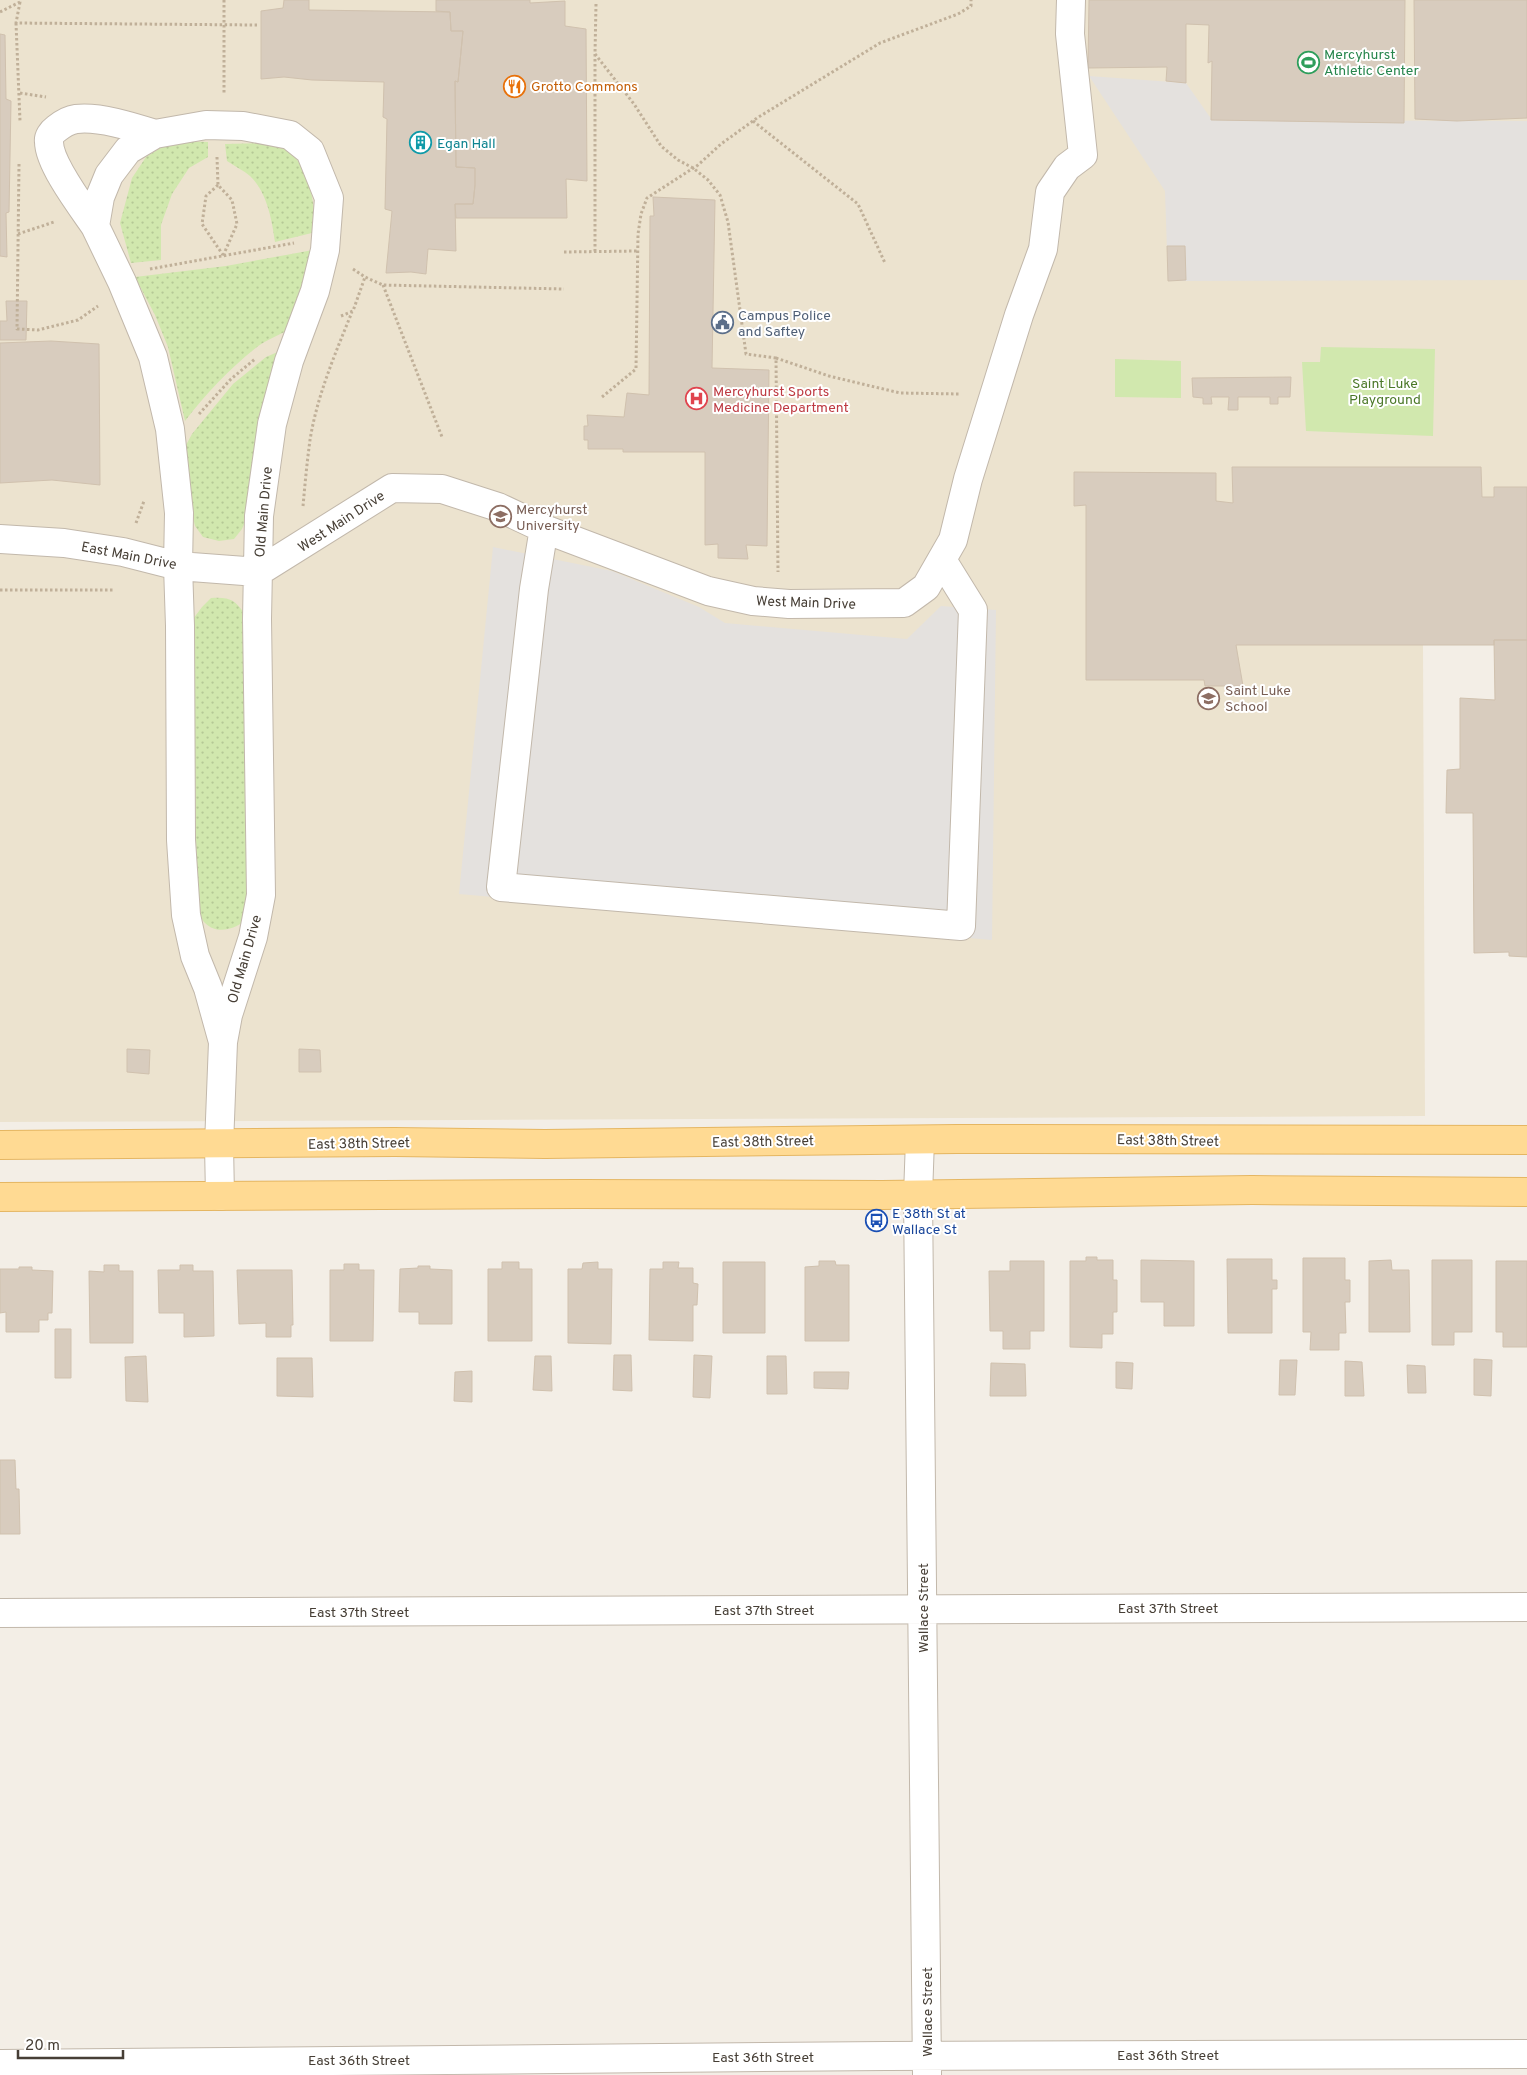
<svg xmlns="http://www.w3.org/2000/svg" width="1527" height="2075" viewBox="0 0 1527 2075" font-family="Overpass,sans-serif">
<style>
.education{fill:#ece3cf}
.grass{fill:url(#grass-dots)}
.green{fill:#d1e8ae}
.parking{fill:#e4e1de}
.building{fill:#d8ccbe;stroke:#d0c1ae}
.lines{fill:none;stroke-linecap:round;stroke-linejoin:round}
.minor-casing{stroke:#c2b8ab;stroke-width:30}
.major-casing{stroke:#e5b662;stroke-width:30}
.path{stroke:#c0b099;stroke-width:3;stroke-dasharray:2.5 2.5;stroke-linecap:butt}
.minor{stroke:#fff;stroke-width:28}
.major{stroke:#ffda93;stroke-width:28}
.labels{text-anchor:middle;stroke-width:4;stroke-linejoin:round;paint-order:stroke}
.leisure-label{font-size:14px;fill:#27864d;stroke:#fff;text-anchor:start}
.food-label{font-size:14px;fill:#c56008;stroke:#fff;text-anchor:start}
.culture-label{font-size:14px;fill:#0d838f;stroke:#fff;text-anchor:start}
.service-label{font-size:14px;fill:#4e5e75;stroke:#fff;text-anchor:start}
.park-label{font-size:14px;fill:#4b7828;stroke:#fff}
.health-label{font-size:14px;fill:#be3a42;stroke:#fff;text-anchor:start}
.education-label{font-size:14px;fill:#785e54;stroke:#fff;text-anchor:start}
.street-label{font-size:14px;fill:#463e35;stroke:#fff}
.transit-label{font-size:14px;fill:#164399;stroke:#fff;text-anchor:start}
</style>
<defs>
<pattern id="grass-dots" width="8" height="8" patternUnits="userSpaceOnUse" patternTransform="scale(1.25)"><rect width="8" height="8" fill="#d1e8ae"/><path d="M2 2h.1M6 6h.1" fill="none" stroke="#b5c896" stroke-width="1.8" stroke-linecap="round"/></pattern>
</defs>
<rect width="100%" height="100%" fill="#f3eee6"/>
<path class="education" d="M0 0H1527V640H1494L1423 645 1425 1116 0 1122Z"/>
<path class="grass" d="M182 141 208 142V157L189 168 172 194 161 225V260L131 263 120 223 132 178 146 157 162 147Z
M265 143C270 145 278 145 283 148 313 165 313 203 316 232L275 242C272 220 267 192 250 176 243 170 234 166 227 161L225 144Z
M313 250 309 272 288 330C277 336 266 340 257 347 229 369 206 394 185 421L168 347 155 315 135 277 226 266Z
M280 351 248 515 242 529 234 539 219 541 203 537 195 526 192 513 186 445 192 434 233 384 266 357Z
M211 598C229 597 234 599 244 613L250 916C231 936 201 936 197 904L193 619 202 607Z"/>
<path class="green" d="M1321 347 1435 349 1433 436 1306 431 1302 362H1320Z
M1115 359 1181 361V398L1115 397Z"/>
<path class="parking" d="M1089 76 1186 83 1212 120 1527 121V280L1168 281 1165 191Z
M493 547 612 571 699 607 725 623 907 639 941 606 996 610 992 940 459 894Z"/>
<path class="building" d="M284 0H309V10L450 12 451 31H463L458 82 455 81 456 167 475 168V185L473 204H455L456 251 428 249 426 274 411 272 386 273 392 211 385 209 387 119 383 117 384 82 312 80 284 77 261 79V11L283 8Z
M436 0H530V3L565 1V26L586 29 587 181 566 179 567 218H456L455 204H473L475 185V168L456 167 455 81 458 82 463 31H451L450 12 436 11Z
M1089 0H1405L1404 123 1211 120 1212 61 1208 63 1209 25 1186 24V83L1166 81 1167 67 1088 68Z
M1414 0H1527V118L1457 121 1415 119Z
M0 34 5 35 6 99 11 101 9 212 6 213 7 257 0 256Z
M653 197 715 200 712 368 769 370 767 546 746 545 748 559 718 558V544L705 545V452H623V449H588V440H584V426H588L587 415 624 417 627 393 649 395 650 216H654Z
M1167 246H1185L1186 280 1168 281Z
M6 301H27L26 340H0V321H7Z
M51 341 99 344 100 485 52 480 0 483V343Z
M1291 377 1290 397H1278V404H1270V397H1238V410H1228L1229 397H1211L1212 404H1203V398L1193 397 1192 378Z
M1232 467H1481L1482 497H1494V487H1527V640H1494V645H1236L1243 686H1205L1204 680H1086V505L1074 506V472L1216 473V501L1233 503Z
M1494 640H1527V957L1509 956V952L1474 953 1473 813H1446L1447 770 1460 769V698L1495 700Z
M127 1049 150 1050 149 1074 127 1072Z
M299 1049 320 1050 321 1072H299Z
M1086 1257H1097V1260H1113V1280H1117V1312H1113V1334H1102V1348L1070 1347V1261H1086Z
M1303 1258H1345V1280H1350V1302H1345L1346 1333H1339V1350H1310L1311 1332H1303Z
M1227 1259H1272V1280H1277V1289H1272V1333H1228Z
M1141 1260 1194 1261V1326H1164V1302H1141Z
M1391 1260 1392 1270H1409L1410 1332H1369V1261Z
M1432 1260H1472V1332H1454V1345H1432Z
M819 1261H835L836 1265H849V1341H805V1267L819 1266Z
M1010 1261H1044V1331H1030V1349H1003V1331H990L989 1271H1010Z
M1496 1261H1527V1347H1503V1332H1496Z
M502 1262H519V1269H532V1341H488V1269H502Z
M598 1262V1269H612L611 1344 568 1343V1269H582L583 1263Z
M663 1262H679L678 1268H693V1283L698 1284 697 1305H693V1341L649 1340 650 1269H663Z
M723 1262H765V1333H723Z
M344 1264H359V1270H374L373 1341H330V1270H344Z
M104 1265H119V1271H133V1343H90L89 1271 104 1272Z
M180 1265H193V1271H213L214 1336 184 1337V1313H159L158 1270H180Z
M418 1266H430V1269L452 1270V1324H419V1312H399L400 1269 418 1268Z
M19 1267H32V1270L53 1271 52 1313H48V1320H39V1332H6V1312L0 1313V1269H19Z
M237 1270H292L293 1325H291V1337H266V1323L239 1324Z
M55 1329H71V1378H55Z
M614 1355H631L632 1391 613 1390Z
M694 1355 712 1356 710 1398 693 1397Z
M146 1356 148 1402 126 1401 125 1357Z
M535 1356H551L552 1391 533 1390Z
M767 1356H786L787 1394H767Z
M277 1358H312L313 1397 277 1396Z
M1474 1359 1492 1360 1491 1396 1474 1395Z
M1280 1360H1297L1295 1395H1279Z
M1345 1361 1362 1362 1364 1396H1345Z
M1116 1362 1133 1363 1132 1389 1116 1388Z
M991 1363 1025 1364 1026 1396H990Z
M1407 1365 1425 1366 1426 1393H1408Z
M472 1371V1402L454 1401 455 1372Z
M814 1372H849L848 1389 814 1388Z
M0 1460H15L16 1489H19L20 1534H0Z"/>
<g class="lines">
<defs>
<path id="minor" d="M95 226C82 207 49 164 49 142 48 137 52 132 56 129 61 125 68 120 76 119 99 116 133 127 155 134
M544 528 534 589 501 887 961 926 973 610 942 560
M0 539 64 543 123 552 178 566 258 572 392 488 442 489 498 507 547 530 708 591 753 601 789 604 904 603 926 587 953 540 968 479 1019 315 1043 249 1050 192 1067 167 1083 155 1070 34 1071 0
M920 1140 918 1195 927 2074
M220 1196 219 1145 223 1042 228 1015 253 937 261 895 257 619 259 516 272 424 289 361 315 291 325 250 329 198 310 151 290 135 243 126 206 125 155 134 128 150 109 175 100 197 95 226 122 282 153 357 170 429 179 513 178 566 180 626 181 840 186 915 195 956 208 988 223 1042
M0 1613 1527 1607
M0 2064 886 2056 1527 2054"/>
<path id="major" d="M0 1145 395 1142 545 1144 957 1139 1527 1140
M0 1197 579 1194 882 1195 1252 1190 1527 1192"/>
</defs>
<use href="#minor" class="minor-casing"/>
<use href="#major" class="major-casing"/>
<path class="path" d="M224 0V94
M20 2 16 23 257 25
M596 4 595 54 634 104 661 146 678 160 693 168 708 180 720 195 728 222 746 354 776 358 778 572
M0 12 20 2V0
M16 23 20 121
M595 54V252
M20 93 46 97
M753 121 858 204 885 263
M217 157 218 185 232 200 237 224 223 256
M19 164 17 329 38 330 78 320 98 306
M218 185 206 196 202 224 223 255
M18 234 54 222
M564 252 637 251
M150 269 294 243
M353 269 365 277 383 285 564 289
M383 285 442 437
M341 316 353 311 365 277
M776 358 829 376 900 393 961 394
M602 397 636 369 638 234 641 214 647 198 698 165 721 144 757 118 880 43 958 14 971 6V0
M199 414 231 379 255 359
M303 506C305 484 307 462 310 440 317 396 335 354 352 312
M136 523 144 501
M0 590H114"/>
<use href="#minor" class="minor"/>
<use href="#major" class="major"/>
</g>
<defs>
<symbol id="stadium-ring" viewBox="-11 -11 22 22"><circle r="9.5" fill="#fff" stroke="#2e9e5b" stroke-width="1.5"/><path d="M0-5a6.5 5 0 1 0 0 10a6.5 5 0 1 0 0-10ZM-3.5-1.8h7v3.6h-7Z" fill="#2e9e5b"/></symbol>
<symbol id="restaurant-ring" viewBox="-11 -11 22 22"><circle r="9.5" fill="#fff" stroke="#e8710a" stroke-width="1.5"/><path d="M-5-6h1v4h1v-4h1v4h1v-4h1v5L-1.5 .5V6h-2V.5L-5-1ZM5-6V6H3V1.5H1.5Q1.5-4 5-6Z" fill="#e8710a"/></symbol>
<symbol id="building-ring" viewBox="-11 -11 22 22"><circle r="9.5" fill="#fff" stroke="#0f9aa8" stroke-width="1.5"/><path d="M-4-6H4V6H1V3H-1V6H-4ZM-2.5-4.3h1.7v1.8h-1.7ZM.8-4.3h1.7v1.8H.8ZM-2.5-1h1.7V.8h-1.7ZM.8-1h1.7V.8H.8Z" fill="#0f9aa8"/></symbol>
<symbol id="civic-ring" viewBox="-11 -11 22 22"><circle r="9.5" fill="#fff" stroke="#5c6f8a" stroke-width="1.5"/><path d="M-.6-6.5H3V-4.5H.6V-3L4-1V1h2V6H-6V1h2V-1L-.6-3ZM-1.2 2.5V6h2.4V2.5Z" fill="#5c6f8a"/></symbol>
<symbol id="hospital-ring" viewBox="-11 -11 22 22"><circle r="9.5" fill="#fff" stroke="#e0444e" stroke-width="1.5"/><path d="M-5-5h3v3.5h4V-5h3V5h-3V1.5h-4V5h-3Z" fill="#e0444e"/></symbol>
<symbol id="university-ring" viewBox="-11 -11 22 22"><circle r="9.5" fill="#fff" stroke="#8d6e63" stroke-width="1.5"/><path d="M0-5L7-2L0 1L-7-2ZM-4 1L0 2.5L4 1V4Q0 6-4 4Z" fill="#8d6e63"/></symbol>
<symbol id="school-ring" viewBox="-11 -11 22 22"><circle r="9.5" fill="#fff" stroke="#8d6e63" stroke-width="1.5"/><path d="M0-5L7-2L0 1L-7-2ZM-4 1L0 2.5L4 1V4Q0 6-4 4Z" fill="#8d6e63"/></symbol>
<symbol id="bus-ring" viewBox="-11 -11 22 22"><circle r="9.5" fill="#fff" stroke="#1a4fb4" stroke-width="1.5"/><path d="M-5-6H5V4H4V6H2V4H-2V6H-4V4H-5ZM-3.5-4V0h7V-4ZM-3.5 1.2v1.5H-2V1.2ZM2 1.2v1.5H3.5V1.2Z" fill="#1a4fb4"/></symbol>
</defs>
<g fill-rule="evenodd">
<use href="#stadium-ring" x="1296" y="50" width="25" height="25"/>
<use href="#restaurant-ring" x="502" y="74" width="25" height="25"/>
<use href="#building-ring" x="408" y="130" width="25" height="25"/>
<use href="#civic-ring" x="710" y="310" width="25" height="25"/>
<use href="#hospital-ring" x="684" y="386" width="25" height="25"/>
<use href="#university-ring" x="488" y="504" width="25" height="25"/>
<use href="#school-ring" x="1196" y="686" width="25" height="25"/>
<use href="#bus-ring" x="864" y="1208" width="25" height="25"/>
</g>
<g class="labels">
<g class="leisure-label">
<text x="1324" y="59">Mercyhurst<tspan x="1324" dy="16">Athletic Center</tspan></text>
</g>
<g class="food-label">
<text x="531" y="91">Grotto Commons</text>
</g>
<g class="culture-label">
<text x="437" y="148">Egan Hall</text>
</g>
<g class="service-label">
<text x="738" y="320">Campus Police<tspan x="738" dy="16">and Saftey</tspan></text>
</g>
<g class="park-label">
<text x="1385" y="388">Saint Luke<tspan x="1385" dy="16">Playground</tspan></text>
</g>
<g class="health-label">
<text x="713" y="396">Mercyhurst Sports<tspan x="713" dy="16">Medicine Department</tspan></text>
</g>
<g class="education-label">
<text x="516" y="514">Mercyhurst<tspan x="516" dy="16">University</tspan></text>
<text x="1225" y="695">Saint Luke<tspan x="1225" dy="16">School</tspan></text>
</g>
<g class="street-label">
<text transform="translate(263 512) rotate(-85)" y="5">Old Main Drive</text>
<text transform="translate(341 521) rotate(-33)" y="5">West Main Drive</text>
<text transform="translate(129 555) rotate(11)" y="5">East Main Drive</text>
<text transform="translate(806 602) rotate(2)" y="5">West Main Drive</text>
<text transform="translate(244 959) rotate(-74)" y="5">Old Main Drive</text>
<text transform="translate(1168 1140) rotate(1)" y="5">East 38th Street</text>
<text transform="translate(763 1141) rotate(-1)" y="5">East 38th Street</text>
<text transform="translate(359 1143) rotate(-1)" y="5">East 38th Street</text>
<text transform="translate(923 1608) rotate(-90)" y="5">Wallace Street</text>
<text x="1168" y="1613">East 37th Street</text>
<text x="764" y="1615">East 37th Street</text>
<text x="359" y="1617">East 37th Street</text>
<text transform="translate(927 2012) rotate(-90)" y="5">Wallace Street</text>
<text x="1168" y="2060">East 36th Street</text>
<text x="763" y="2062">East 36th Street</text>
<text x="359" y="2065">East 36th Street</text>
</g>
<g class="transit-label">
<text x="892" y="1218">E 38th St at<tspan x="892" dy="16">Wallace St</tspan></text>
</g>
</g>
<path d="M18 2050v8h105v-8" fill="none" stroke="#463e35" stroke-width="2.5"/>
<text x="25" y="2050" font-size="15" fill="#463e35" stroke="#ffffff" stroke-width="4" paint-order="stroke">20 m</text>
</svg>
